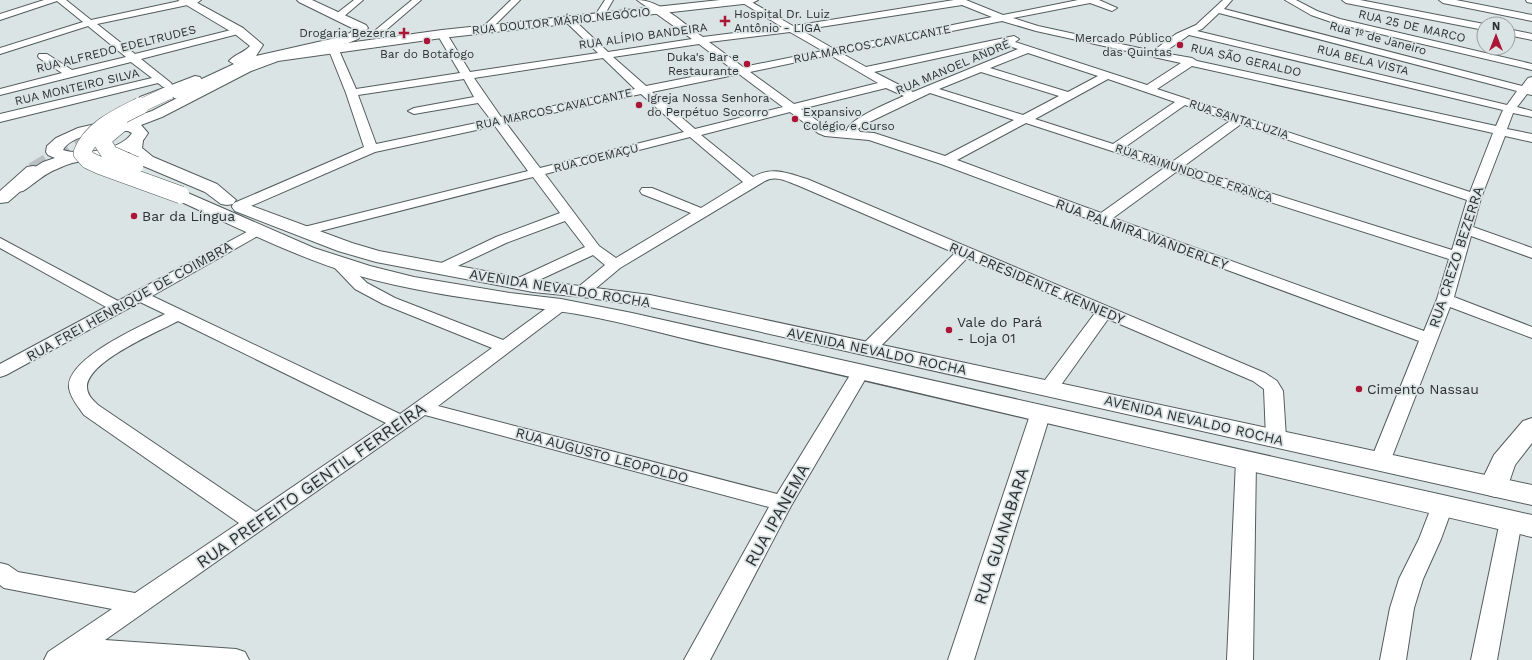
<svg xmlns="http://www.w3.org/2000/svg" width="1532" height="660" viewBox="0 0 1532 660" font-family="'Work Sans',sans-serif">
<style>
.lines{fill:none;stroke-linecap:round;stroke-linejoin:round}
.highway-tunnel{stroke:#b8c0c1;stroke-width:17;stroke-dasharray:17 8;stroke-linecap:butt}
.minor-casing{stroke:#545c5d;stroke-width:2}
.major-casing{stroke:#545c5d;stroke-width:2}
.highway-casing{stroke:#545c5d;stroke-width:2}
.minor{fill:#fff;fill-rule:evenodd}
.major{fill:#fff;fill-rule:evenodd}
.highway{fill:#fff;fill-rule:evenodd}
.highway-bridge-far1-casing{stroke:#545c5d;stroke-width:14;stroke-linecap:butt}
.highway-bridge-casing{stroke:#545c5d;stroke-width:18;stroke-linecap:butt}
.highway-bridge-far1{stroke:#fff;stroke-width:13}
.highway-bridge{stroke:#fff;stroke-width:17}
.poi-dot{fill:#ab1536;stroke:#dbe4e5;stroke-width:1.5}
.labels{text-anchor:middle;stroke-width:3.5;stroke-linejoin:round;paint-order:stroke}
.far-poi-label{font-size:12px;fill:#2d3131;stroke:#dbe4e5;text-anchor:start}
.far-street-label{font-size:12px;fill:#2d3131;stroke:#dbe4e5}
.poi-label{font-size:14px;fill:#2d3131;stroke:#dbe4e5;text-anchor:start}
.street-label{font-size:14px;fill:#2d3131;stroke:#dbe4e5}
.near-street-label{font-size:17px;fill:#2d3131;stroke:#dbe4e5}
</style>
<rect width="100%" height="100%" fill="#dbe4e5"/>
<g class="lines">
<path class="highway-tunnel" d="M33 171 74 146 104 133"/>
<defs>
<path id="minor" d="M44 0H66L91 20 184 0H201L197 3 97 24 135 54 239 28 244 31 242 33 141 59 171 83 172 85 171 87H163L158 83 0 122V114L152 78 131 62 0 95V89L62 73 39 58 38 56 39 54H47L72 70 126 57 88 26 0 54V48L83 22 57 1 0 20V14Z
M354 0H363L342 18H336V14Z
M412 0H421L378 37H372L370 35 372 33Z
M511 0H520L489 31H483V27Z
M605 0H613L602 19H596L594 17Z
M637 0C661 0 683 24 703 37L782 27 738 0H748L793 26 954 0H966L1003 15 1078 0H1099L1117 8 1112 11 1090 3 1013 18 1038 26 1153 51 1176 34 1196 25 1223 0H1232L1224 9 1522 86 1528 78 1532 77V95L1527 94 1517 107 1532 111V117L1513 113 1507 129 1532 134V142L1505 136 1481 198 1473 227 1532 248V258L1471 236 1454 297 1532 327V338L1450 307 1390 462 1387 467 1380 469 1373 467 1370 462 1419 341 1103 224 1096 223 1094 221 941 164 869 140 825 136 818 133 790 112 701 135 753 177C772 166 787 173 807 179L1265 373 1277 381 1283 391 1286 438 1283 443 1276 445 1269 443 1266 438 1264 389 1253 381 1108 319 1056 392 1049 394 1042 392 1040 388 1042 384 1095 313 967 258 874 353 868 354 862 353 859 349 862 345 955 253 797 185C786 181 776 175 765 181L620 268 589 294 583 296 577 294 575 291 577 288 605 265 593 255 526 286H514L512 283 514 280 585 247 565 221 506 243 445 272H435L432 269 435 266 496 237 560 213 533 177 305 235 300 234 298 231 300 228 528 171 495 126 375 152 244 209H234L232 206 234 203 364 147 346 93 328 48 329 46 333 45 338 48 356 89 460 73 437 34 442 31 447 34 470 72 598 53 566 22V18H572L608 52 692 39ZM962 5 992 17 834 49 801 30ZM1219 13 1517 91 1507 105 1197 31 1202 29ZM1002 21 1036 31 1181 63 1147 85 1015 42 1019 39 1014 36 866 67 841 53ZM790 32 823 51 743 67 709 42ZM1189 35 1503 110 1496 126 1197 61 1192 58 1163 53ZM699 44 732 69 646 86 613 57ZM1003 44 1018 49 913 92 874 72ZM1028 53 1098 76 1068 92 990 68ZM830 55 878 83 794 104 750 72ZM603 58 635 89 501 117 474 78ZM1192 66 1493 133 1470 192 1157 89ZM981 72 1059 96 1023 115 939 89ZM739 74 783 107 695 129 652 92ZM464 79 474 97 414 108 408 111 414 114 478 103 491 120 376 144 358 95ZM1108 79 1175 102 1113 144 1035 119ZM886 88 904 96C893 101 846 120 847 131L826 127 801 109ZM930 93 1014 120 945 156 874 133 860 132 858 129 863 125ZM641 94 684 132 540 168 506 123ZM1185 105 1230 121 1172 162 1125 147ZM1026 123 1164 168 1101 213 957 160ZM1241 124 1467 200 1452 250 1184 166ZM690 137 743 182 701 208 652 188H642L640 191 642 194 691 213 616 258 599 246 545 174ZM1176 172 1449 259 1437 299 1424 331 1113 218Z
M1285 0H1296L1317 11 1340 19 1532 64V70L1334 23 1311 15Z
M1342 0H1360L1484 24V30L1346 3Z
M1439 0H1456L1532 15V21L1443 3Z
M1526 0H1532V3L1527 2Z
M1508 29 1532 34V40L1508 35Z
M258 226 263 227 265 230 263 233 152 296 400 414 492 348 383 304 355 289 334 267 331 264 334 261H344L367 283 395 298 503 340 555 302 561 300 567 302 569 305 567 308 438 406 777 494 855 367 861 365 867 367 870 371 791 506 710 660H684L769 507 425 415 105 640 236 649 245 652 249 660H44L48 652 112 609 4 588 0 585V563L8 565 18 572 135 593 239 523 84 415C78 406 71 399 69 388 66 358 142 326 165 314L140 302 6 375 0 377V364L106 307 0 248V238L118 301ZM178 321 386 423 256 512 98 405C93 400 87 395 87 387 87 361 158 332 178 321Z
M1041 406 1048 407 1051 412 974 660H948L1031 412 1034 407Z
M1246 454 1253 456 1256 461 1253 660H1227L1236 461 1239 456Z
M1442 498 1450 500 1453 506 1441 539 1423 579 1414 608 1406 660H1380L1390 608 1399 579 1419 539 1434 500Z
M1511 513 1519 515 1522 521 1497 660H1471L1500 521 1503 515Z"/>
<path id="major" d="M720 0H758L752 3 442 38 278 61 251 71 162 117 141 125 148 133C132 162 104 156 77 162 71 163 63 166 57 169 45 173 34 184 23 191L17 192 11 191 8 187 11 183 43 162 55 158 48 155 46 152 47 146 56 138 78 128 100 123 123 121 152 111 241 65 275 53 442 30ZM119 131H128L132 133C122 150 80 156 63 150 71 135 104 131 119 131Z
M195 76 200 77 202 80 200 83 150 103H140L138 100 140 97Z
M1532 418V443L1515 465 1505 494 1495 497 1485 494 1481 487 1483 478 1494 455 1523 421Z"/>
<path id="highway" d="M178 0H192L243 28 263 45 256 56 340 37 350 33 354 29 299 2 297 0H312L366 25 368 28 358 39 348 43 258 63 179 99 174 98 172 95 174 92 234 64 229 61C235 54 244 53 250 46L235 34Z
M135 136 141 138 143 141 142 148 153 157 217 184 236 200 233 204 227 205 221 204 205 192 141 165 126 149 129 138Z
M33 166 39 167 41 171 39 175 8 202 0 203V191L27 167Z
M181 190 314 248 370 266 414 277 510 293 561 299 632 313 1532 515V537C1260 474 988 408 716 346 663 334 610 318 557 311 490 301 422 294 356 275 293 256 234 226 175 199L172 195 175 191Z
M241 202 352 243 379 251 533 280 650 295 1532 485V505L650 307 583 297 533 292 376 262 338 251 235 211 232 207 235 203Z"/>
</defs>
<use href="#minor" class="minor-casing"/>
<use href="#major" class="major-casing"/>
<use href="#highway" class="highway-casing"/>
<use href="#minor" class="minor"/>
<use href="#major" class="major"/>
<use href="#highway" class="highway"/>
<defs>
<path id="highway-bridge-far1" d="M138 107 168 93"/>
<path id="highway-bridge" d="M140 106C118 117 91 129 82 153L88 160 101 166 181 195
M119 125 101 140 110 154 135 165"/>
</defs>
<use href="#highway-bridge-far1" class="highway-bridge-far1-casing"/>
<use href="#highway-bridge" class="highway-bridge-casing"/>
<use href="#highway-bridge-far1" class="highway-bridge-far1"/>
<use href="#highway-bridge" class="highway-bridge"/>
</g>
<g class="poi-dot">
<path d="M723 15h4v4h4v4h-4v4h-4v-4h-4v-4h4z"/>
<path d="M402 27h4v4h4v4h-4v4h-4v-4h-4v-4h4z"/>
<circle cx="427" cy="41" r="4"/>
<circle cx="1180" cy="45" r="4"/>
<circle cx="747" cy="64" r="4"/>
<circle cx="639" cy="105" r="4"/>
<circle cx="795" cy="119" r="4"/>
<circle cx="134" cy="216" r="4"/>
<circle cx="949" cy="330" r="4"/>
<circle cx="1359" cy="389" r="4"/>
</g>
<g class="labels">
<g class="far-poi-label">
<text x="734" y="18">Hospital Dr. Luiz<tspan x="734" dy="14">Antônio - LIGA</tspan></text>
<text x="396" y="37" text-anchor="end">Drogaria Bezerra</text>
<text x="1172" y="42" text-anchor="end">Mercado Público<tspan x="1172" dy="14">das Quintas</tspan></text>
<text x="427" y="58" text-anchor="middle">Bar do Botafogo</text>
<text x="739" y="61" text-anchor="end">Duka's Bar e<tspan x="739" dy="14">Restaurante</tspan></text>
<text x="647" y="102">Igreja Nossa Senhora<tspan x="647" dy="14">do Perpétuo Socorro</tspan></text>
<text x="803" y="116">Expansivo<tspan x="803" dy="14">Colégio e Curso</tspan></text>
</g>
<g class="far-street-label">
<text transform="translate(561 21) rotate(-6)" y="4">RUA DOUTOR MÁRIO NEGÓCIO</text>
<text transform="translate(1412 26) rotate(13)" y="4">RUA 25 DE MARCO</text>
<text transform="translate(643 36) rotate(-8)" y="4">RUA ALÍPIO BANDEIRA</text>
<text transform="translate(1378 38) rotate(15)" y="4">Rua 1º de Janeiro</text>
<text transform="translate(872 44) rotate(-11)" y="4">RUA MARCOS CAVALCANTE</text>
<text transform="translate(116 49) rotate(-14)" y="4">RUA ALFREDO EDELTRUDES</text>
<text transform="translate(1246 60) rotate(13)" y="4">RUA SÃO GERALDO</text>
<text transform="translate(1363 60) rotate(14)" y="4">RUA BELA VISTA</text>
<text transform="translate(953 67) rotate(-23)" y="4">RUA MANOEL ANDRÉ</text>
<text transform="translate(77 87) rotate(-13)" y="4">RUA MONTEIRO SILVA</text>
<text transform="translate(554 109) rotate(-12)" y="4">RUA MARCOS CAVALCANTE</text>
<text transform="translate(1239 119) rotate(18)" y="4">RUA SANTA LUZIA</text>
<text transform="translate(596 158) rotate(-14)" y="4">RUA COEMAÇU</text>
<text transform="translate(1194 173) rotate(18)" y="4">RUA RAIMUNDO DE FRANCA</text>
</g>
<g class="poi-label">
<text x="142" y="221">Bar da Língua</text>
<text x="957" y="327">Vale do Pará<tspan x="957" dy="16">- Loja 01</tspan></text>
<text x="1367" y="394">Cimento Nassau</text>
</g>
<g class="street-label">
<text transform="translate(1142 234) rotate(20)" y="5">RUA PALMIRA WANDERLEY</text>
<text transform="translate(1456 257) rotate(-72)" y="5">RUA CREZO BEZERRA</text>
<text transform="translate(1037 283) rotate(23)" y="5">RUA PRESIDENTE KENNEDY</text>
<text transform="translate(560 288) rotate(9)" y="5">AVENIDA NEVALDO ROCHA</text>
<text transform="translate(129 301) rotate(-29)" y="5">RUA FREI HENRIQUE DE COIMBRA</text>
<text transform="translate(877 351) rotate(12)" y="5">AVENIDA NEVALDO ROCHA</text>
<text transform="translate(1194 420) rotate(13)" y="5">AVENIDA NEVALDO ROCHA</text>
<text transform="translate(602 455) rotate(15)" y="5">RUA AUGUSTO LEOPOLDO</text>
</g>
<g class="near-street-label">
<text transform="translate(311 485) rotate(-35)" y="6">RUA PREFEITO GENTIL FERREIRA</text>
<text transform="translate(777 515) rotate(-61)" y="6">RUA IPANEMA</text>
<text transform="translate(1001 536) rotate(-72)" y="6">RUA GUANABARA</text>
</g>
</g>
<g transform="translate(1496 36)"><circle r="19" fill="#dbe4e5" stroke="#959c9d"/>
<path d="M0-3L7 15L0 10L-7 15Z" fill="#ab1536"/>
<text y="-6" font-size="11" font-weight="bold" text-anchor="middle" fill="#2d3131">N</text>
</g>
</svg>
